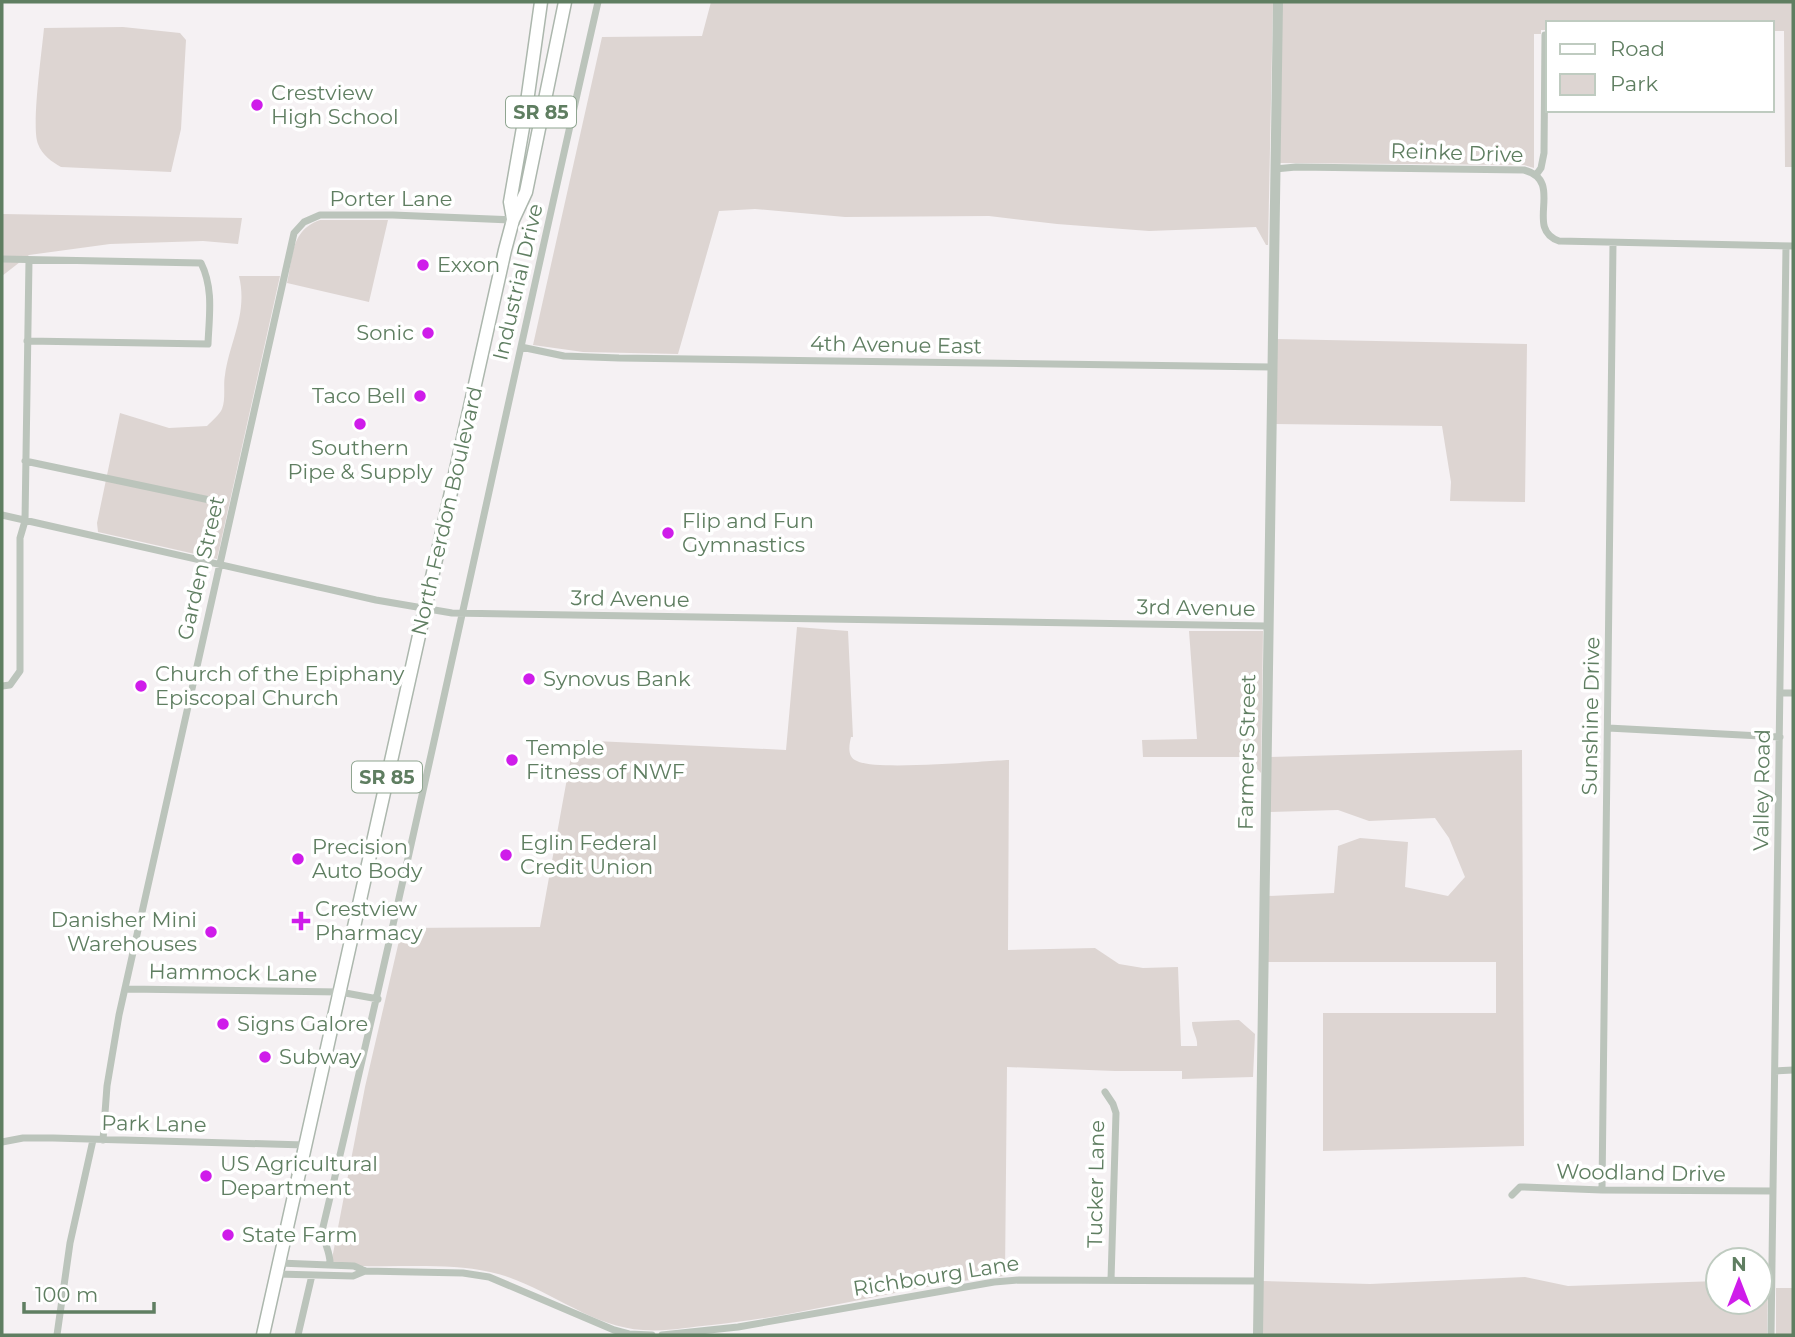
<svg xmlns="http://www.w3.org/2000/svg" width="1795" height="1337" viewBox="0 0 1795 1337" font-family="Montserrat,sans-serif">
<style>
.green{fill:#ddd5d2}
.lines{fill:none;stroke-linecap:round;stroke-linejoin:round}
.primary-casing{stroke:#acb7ad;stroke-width:15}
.minor{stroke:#bbc4bb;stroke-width:7}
.tertiary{stroke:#bbc4bb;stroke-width:10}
.primary{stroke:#fff;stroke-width:12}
.poi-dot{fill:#cf1cea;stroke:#fff;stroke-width:2.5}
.labels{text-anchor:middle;stroke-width:7;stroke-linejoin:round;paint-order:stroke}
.shield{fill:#fff;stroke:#8fa590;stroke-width:2}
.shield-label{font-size:19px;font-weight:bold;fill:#5f7e61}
.poi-label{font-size:21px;fill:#5f7e61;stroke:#fff;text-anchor:start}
.street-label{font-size:21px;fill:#5f7e61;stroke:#fff}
</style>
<rect width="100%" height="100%" fill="#f5f1f3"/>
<path class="green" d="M711 2H1273L1268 245H1266L1256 227 1149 231 1057 224 989 216 845 217 755 209 719 211 678 354 583 352 533 345 602 37 702 36Z
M1282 2H1793V167H1785L1784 31H1772V23H1548V30H1541V34H1534V168L1524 165 1280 163Z
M123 27 180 33 186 40 181 129 171 172 61 167C52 162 42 155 38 144 31 127 42 51 44 28Z
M2 214 242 218 238 244 203 241 110 244 29 255 2 276Z
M320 220H388L369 302 287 283C293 256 291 230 320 220Z
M239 276H280L217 559 98 532 97 523 120 413 169 428 207 426C212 421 220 414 222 409 226 399 223 385 225 375 230 340 248 314 239 276Z
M1276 339 1527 344 1525 502 1450 501 1451 482 1442 426 1274 424Z
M797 627 848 631 853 737H851C849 746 847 757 857 761 875 771 982 761 1009 760L1008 950 1095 948 1119 964 1143 968 1178 967 1181 1046H1197C1198 1038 1192 1031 1192 1022L1239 1020 1255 1034 1253 1077 1182 1079V1071H1115L1007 1067 1005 1276C907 1285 811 1315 712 1325 689 1327 666 1332 643 1330 588 1327 543 1283 490 1272 439 1261 383 1270 331 1264L365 1087 402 928 540 927 574 740 786 750Z
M1189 631H1263L1261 773 1248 759 1239 757H1143L1142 740 1197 739Z
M1522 750 1524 1146 1323 1151V1013H1496V962H1267L1268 896 1334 893 1338 846 1360 838 1408 842 1405 887 1448 896 1465 877 1449 838 1435 818 1369 821 1338 810 1269 812 1270 757Z
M1525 1277 1568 1286 1718 1281V1302H1760V1280H1768L1767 1335H1262L1263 1281 1370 1284Z
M1776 1288H1793V1335H1776Z"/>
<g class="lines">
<defs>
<path id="primary" d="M513 219 510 202 525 116 541 2
M263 1335 505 250 513 220 526 192 565 2"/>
</defs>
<use href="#primary" class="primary-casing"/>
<path class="minor" d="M1275 169 1296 167 1524 170C1566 181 1523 229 1559 241L1793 246
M1536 175 1541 168 1544 153 1545 35
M2 259 201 263C214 289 209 317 208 344L27 341
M521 347 564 356 619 358 1271 367
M25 461 219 502
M2 515 376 600 452 613 1267 626
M2 686 10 685 20 671V538L25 521 29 260
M1780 693H1793
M1608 728 1780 737
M126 989 340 992 378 999
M1775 1071 1793 1070
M1105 1092 1113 1104 1116 1113 1111 1280
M103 1140 107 1086 119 1015 294 233 304 222 320 215H393L513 220
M2 1142 23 1138H53L305 1145
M1602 1190 1613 243
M1512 1195 1520 1187H1524L1602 1190 1773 1191
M279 1263 354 1266 365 1271 463 1273 489 1277 614 1330 629 1334 652 1335
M330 1265C331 1251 322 1242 323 1227 420 820 505 410 598 2
M277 1274 353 1276 365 1271
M57 1335 70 1243 93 1140
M298 1335 312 1275
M662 1335 738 1327 994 1282 1019 1280 1259 1281
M1771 1335 1786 246"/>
<path class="tertiary" d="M1258 1335 1278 2"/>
<use href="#primary" class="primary"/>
</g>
<g class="poi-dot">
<circle cx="257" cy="105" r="7"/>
<circle cx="423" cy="265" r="7"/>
<circle cx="428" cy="333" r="7"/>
<circle cx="420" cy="396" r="7"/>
<circle cx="360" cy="424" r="7"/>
<circle cx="668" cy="533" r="7"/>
<circle cx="529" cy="679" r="7"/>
<circle cx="141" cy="686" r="7"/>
<circle cx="512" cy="760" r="7"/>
<circle cx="506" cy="855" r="7"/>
<circle cx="298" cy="859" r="7"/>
<path d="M297.5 910.5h7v7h7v7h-7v7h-7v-7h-7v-7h7z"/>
<circle cx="211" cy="932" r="7"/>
<circle cx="223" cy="1024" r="7"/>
<circle cx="265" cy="1057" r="7"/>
<circle cx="206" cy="1176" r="7"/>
<circle cx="228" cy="1235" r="7"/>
</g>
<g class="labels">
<g class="shield">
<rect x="506" y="96.5" width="70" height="31" rx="5"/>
<rect x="352" y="761.5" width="70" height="31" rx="5"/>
</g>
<g class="shield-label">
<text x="541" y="119">SR 85</text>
<text x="387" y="784">SR 85</text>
</g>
<g class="poi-label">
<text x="271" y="100">Crestview<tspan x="271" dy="24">High School</tspan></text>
<text x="437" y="272">Exxon</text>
<text x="414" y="340" text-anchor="end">Sonic</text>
<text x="406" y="403" text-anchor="end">Taco Bell</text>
<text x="360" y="455" text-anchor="middle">Southern<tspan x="360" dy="24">Pipe &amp; Supply</tspan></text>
<text x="682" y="528">Flip and Fun<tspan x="682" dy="24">Gymnastics</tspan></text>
<text x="155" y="681">Church of the Epiphany<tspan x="155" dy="24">Episcopal Church</tspan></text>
<text x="543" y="686">Synovus Bank</text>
<text x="526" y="755">Temple<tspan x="526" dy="24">Fitness of NWF</tspan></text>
<text x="520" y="850">Eglin Federal<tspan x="520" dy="24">Credit Union</tspan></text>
<text x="312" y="854">Precision<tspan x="312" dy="24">Auto Body</tspan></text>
<text x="315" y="916">Crestview<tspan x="315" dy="24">Pharmacy</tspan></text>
<text x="197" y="927" text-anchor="end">Danisher Mini<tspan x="197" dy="24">Warehouses</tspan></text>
<text x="237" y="1031">Signs Galore</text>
<text x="279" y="1064">Subway</text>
<text x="220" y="1171">US Agricultural<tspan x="220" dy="24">Department</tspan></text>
<text x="242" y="1242">State Farm</text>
</g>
<g class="street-label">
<text transform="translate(1457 153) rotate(2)" y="7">Reinke Drive</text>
<text x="391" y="206">Porter Lane</text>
<text transform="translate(518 282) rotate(-77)" y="7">Industrial Drive</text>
<text transform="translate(896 345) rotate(1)" y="7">4th Avenue East</text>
<text transform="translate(447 511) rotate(-77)" y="7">North Ferdon Boulevard</text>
<text transform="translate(201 568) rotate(-77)" y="7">Garden Street</text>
<text transform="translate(630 599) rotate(1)" y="7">3rd Avenue</text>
<text transform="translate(1196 608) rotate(1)" y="7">3rd Avenue</text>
<text transform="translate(1591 716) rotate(-89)" y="7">Sunshine Drive</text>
<text transform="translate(1247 752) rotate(-89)" y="7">Farmers Street</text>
<text transform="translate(1762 790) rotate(-89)" y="7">Valley Road</text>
<text transform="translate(233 973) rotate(1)" y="7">Hammock Lane</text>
<text transform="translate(154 1124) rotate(1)" y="7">Park Lane</text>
<text transform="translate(1641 1173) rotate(1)" y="7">Woodland Drive</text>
<text transform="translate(1096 1184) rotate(-89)" y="7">Tucker Lane</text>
<text transform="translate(936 1276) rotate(-9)" y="7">Richbourg Lane</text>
</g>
</g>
<rect width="1795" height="1337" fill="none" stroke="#5f7e61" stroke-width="7"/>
<rect x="1546" y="21" width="228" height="91" fill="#ffffff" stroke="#bfcbc0" stroke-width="2"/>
<rect x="1560" y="44" width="35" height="10" fill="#ffffff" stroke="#bfcbc0" stroke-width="2"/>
<text x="1610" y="56" font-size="21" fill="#5f7e61">Road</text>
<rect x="1560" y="74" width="35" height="21" fill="#ddd5d2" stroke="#bfcbc0" stroke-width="2"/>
<text x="1610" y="91" font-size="21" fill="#5f7e61">Park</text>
<g transform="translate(1739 1281)"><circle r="33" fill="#ffffff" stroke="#bfcbc0" stroke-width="2"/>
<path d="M0-5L12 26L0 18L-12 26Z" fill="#cf1cea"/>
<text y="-10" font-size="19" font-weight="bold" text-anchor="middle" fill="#5f7e61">N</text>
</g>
<path d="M24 1302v10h130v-10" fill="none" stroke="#5f7e61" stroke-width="3.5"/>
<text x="35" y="1302" font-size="21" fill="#5f7e61" stroke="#ffffff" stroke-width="5" paint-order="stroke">100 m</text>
</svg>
